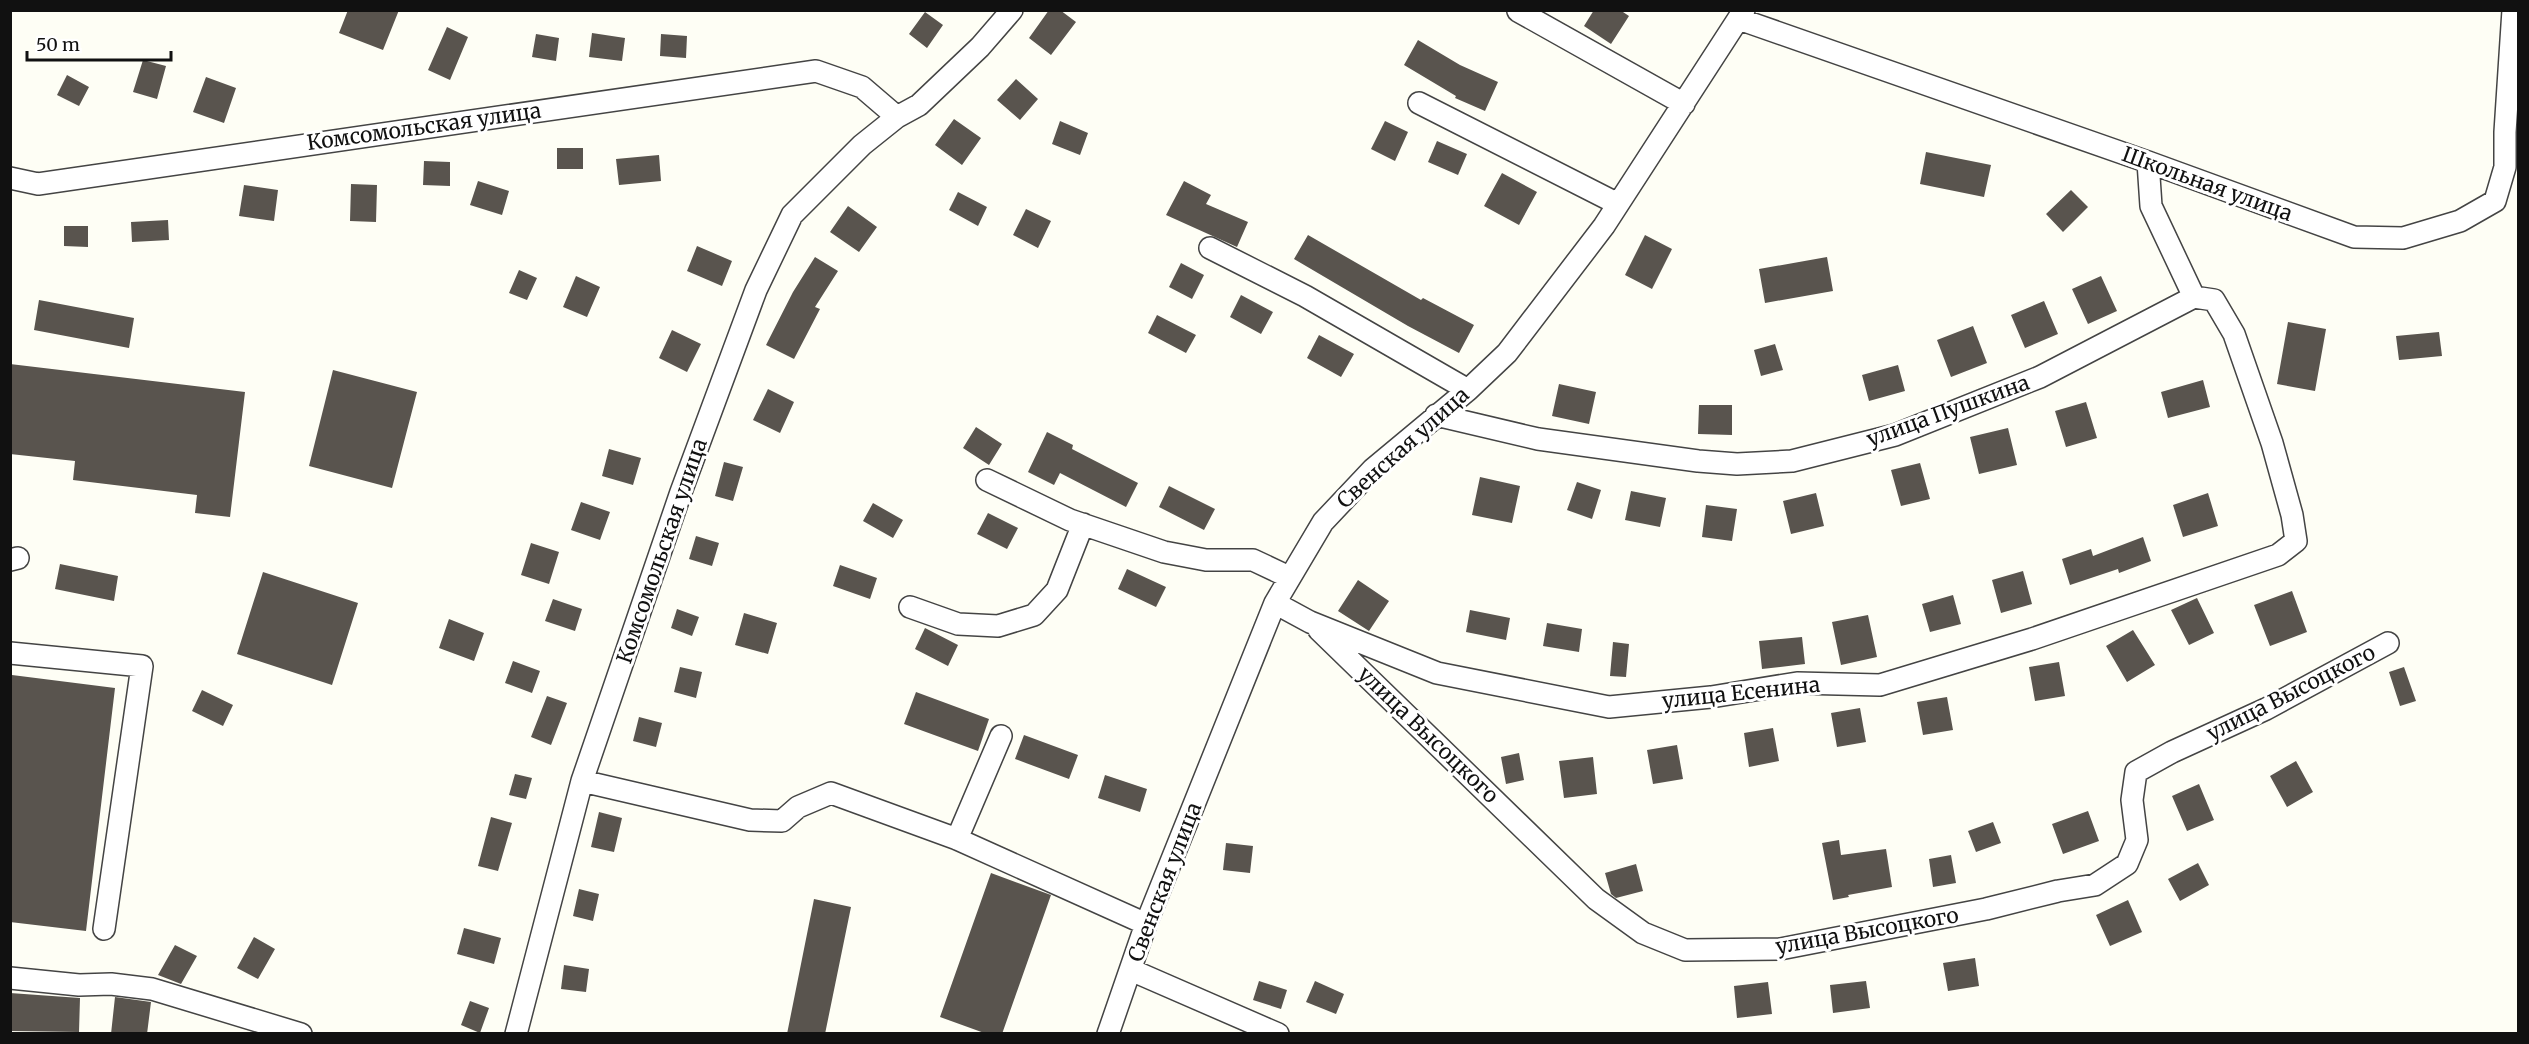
<svg xmlns="http://www.w3.org/2000/svg" width="2529" height="1044" viewBox="0 0 2529 1044" font-family="Merriweather,serif">
<style>
.building{fill:#59544e}
.lines{fill:none;stroke-linecap:round;stroke-linejoin:round}
.minor-casing{stroke:#444;stroke-width:24}
.minor{stroke:#fff;stroke-width:21}
.labels{text-anchor:middle;stroke-width:6;stroke-linejoin:round;paint-order:stroke}
.street-label{font-size:21px;fill:#111;stroke:#fff}
</style>
<rect width="100%" height="100%" fill="#fefef5"/>
<path class="building" d="M348 10H399L383 50 339 33Z
M1049 10H1060L1076 22 1051 55 1029 38Z
M1594 10H1620L1629 16 1611 44 1584 26Z
M925 12 943 25 927 48 909 34Z
M447 27 468 37 450 80 428 70Z
M592 33 625 38 622 61 589 57Z
M536 34 559 38 556 61 532 57Z
M661 34 687 36 686 58 660 56Z
M1418 40 1460 65 1498 82 1485 111 1455 98 1456 96 1404 65Z
M143 60 166 66 157 99 133 92Z
M67 75 89 87 79 106 57 95Z
M206 77 236 88 224 123 193 112Z
M1016 79 1038 99 1020 120 997 100Z
M954 119 981 138 962 165 935 145Z
M1060 121 1088 133 1080 155 1052 144Z
M1385 121 1408 132 1395 161 1371 149Z
M1437 141 1467 154 1458 175 1428 162Z
M557 148H583V169H557Z
M1926 152 1991 165 1984 197 1920 184Z
M659 155 661 181 619 185 616 159Z
M424 161 450 162V186L423 185Z
M1502 173 1537 192 1519 225 1484 206Z
M478 181 509 191 502 215 470 205Z
M1184 181 1211 195 1206 204 1248 222 1237 247 1166 215Z
M351 184 377 185 376 222 350 221Z
M244 185 278 190 274 221 239 216Z
M2071 190 2088 207 2063 232 2046 214Z
M958 192 987 207 978 226 949 210Z
M848 206 877 227 859 252 830 232Z
M1026 209 1051 221 1038 248 1013 235Z
M168 220 169 240 132 242 131 222Z
M64 226H88V247L64 246Z
M1308 235 1421 300 1423 298 1474 325 1459 353 1408 326 1294 259Z
M1645 235 1672 249 1652 289 1625 275Z
M697 246 732 261 722 286 687 271Z
M815 257 838 271 815 307 820 309 794 359 766 345 793 292Z
M1827 257 1833 291 1765 303 1759 269Z
M1181 263 1204 275 1192 299 1169 287Z
M519 270 537 278 527 300 509 293Z
M576 276 600 287 587 317 563 307Z
M2101 276 2117 311 2088 324 2072 289Z
M1241 295 1273 312 1261 334 1230 317Z
M39 300 134 318 129 348 34 330Z
M2044 301 2058 334 2025 348 2011 315Z
M1157 315 1196 335 1186 353 1148 333Z
M2288 322 2326 329 2315 391 2277 384Z
M1973 326 1987 363 1951 377 1937 340Z
M672 330 701 344 687 372 659 358Z
M2439 332 2442 356 2399 360 2396 336Z
M1319 335 1354 354 1341 377 1307 358Z
M1775 344 1783 370 1761 376 1754 350Z
M10 364 245 392 230 517 195 513 197 495 73 480 75 461 10 454Z
M1898 365 1905 391 1869 401 1862 375Z
M333 370 417 392 392 488 309 466Z
M2203 380 2210 407 2168 418 2161 392Z
M1559 384 1596 392 1589 424 1552 416Z
M768 389 794 402 780 433 753 420Z
M2086 402 2097 438 2066 447 2055 411Z
M1699 405H1732V435L1698 434Z
M976 427 1002 444 989 465 963 448Z
M2008 428 2017 465 1979 474 1970 437Z
M1047 432 1073 445 1072 449 1138 483 1126 507 1060 473 1054 485 1028 472Z
M609 449 641 458 633 485 602 476Z
M724 462 743 467 733 501 715 496Z
M1920 463 1930 499 1901 506 1891 470Z
M1480 477 1520 486 1512 523 1472 515Z
M1577 482 1601 490 1592 519 1567 510Z
M1169 486 1215 509 1204 530 1159 507Z
M1631 491 1666 498 1660 527 1625 520Z
M1816 493 1824 526 1791 534 1783 501Z
M2208 493 2218 526 2183 537 2173 505Z
M581 502 610 512 600 540 571 530Z
M873 503 903 520 893 538 863 521Z
M1706 505 1737 509 1732 541 1702 537Z
M988 513 1018 528 1007 549 977 534Z
M696 536 719 543 712 566 689 559Z
M2143 537 2151 561 2119 573 2118 569 2070 585 2062 559 2091 549 2093 556Z
M531 543 559 552 549 584 521 575Z
M60 564 118 576 114 601 55 589Z
M840 565 877 578 870 599 833 586Z
M1127 569 1166 587 1156 607 1118 589Z
M2023 571 2032 604 2001 613 1992 580Z
M263 572 358 603 332 685 237 654Z
M1358 580 1389 601 1369 631 1338 611Z
M2292 591 2307 632 2270 646 2254 605Z
M1953 595 1961 624 1930 632 1922 604Z
M2197 598 2214 633 2189 645 2171 610Z
M553 599 582 609 575 631 545 621Z
M677 609 699 617 692 636 671 628Z
M1470 610 1510 618 1506 640 1466 632Z
M744 613 777 623 768 654 735 645Z
M1868 615 1877 657 1841 665 1832 622Z
M449 619 484 633 474 661 439 648Z
M1547 623 1582 629 1579 652 1543 646Z
M925 628 958 645 948 666 915 649Z
M2133 630 2155 665 2127 682 2106 646Z
M1802 637 1805 664 1762 669 1759 641Z
M1613 642 1629 644 1626 677 1610 676Z
M513 661 540 671 532 693 505 683Z
M2059 662 2065 696 2035 701 2029 667Z
M680 667 702 672 696 698 674 692Z
M2404 667 2416 701 2400 706 2389 672Z
M12 675 115 688 86 931 10 922Z
M202 690 233 705 223 726 192 711Z
M916 692 989 719 978 751 904 724Z
M547 696 567 703 551 745 531 737Z
M1947 697 1953 730 1923 735 1917 702Z
M1860 708 1866 742 1837 747 1831 713Z
M639 717 662 723 656 747 633 741Z
M1773 728 1779 761 1749 767 1744 733Z
M1024 735 1078 755 1069 779 1015 759Z
M1677 745 1683 779 1653 784 1647 750Z
M1519 753 1524 780 1506 784 1501 757Z
M1593 757 1597 794 1564 798 1559 761Z
M2296 761 2313 792 2287 807 2270 776Z
M515 774 532 778 526 799 509 795Z
M1105 775 1147 789 1140 812 1098 798Z
M2199 784 2214 820 2187 831 2172 796Z
M2088 811 2099 841 2063 854 2052 824Z
M599 812 622 818 614 852 591 847Z
M491 817 512 823 498 871 478 866Z
M1993 822 2001 843 1976 852 1968 831Z
M1839 840 1841 855 1886 849 1892 887 1848 895 1849 897 1833 900 1822 843Z
M1226 843 1253 846 1250 873 1223 870Z
M1951 855 1956 883 1933 887 1929 859Z
M2198 863 2209 885 2180 901 2168 879Z
M1636 864 1643 891 1616 898 1611 894 1605 873Z
M991 873 1051 895 1002 1034H987L940 1017Z
M579 889 599 894 593 921 573 916Z
M814 899 851 907 825 1034H787Z
M2128 900 2142 932 2110 946 2096 915Z
M464 928 501 938 494 964 457 954Z
M254 937 275 949 258 979 237 968Z
M175 945 197 956 181 984 158 975Z
M1975 958 1979 986 1948 991 1943 963Z
M564 965 589 969 586 992 561 989Z
M1259 981 1287 990 1281 1009 1253 1000Z
M1315 981 1344 994 1336 1014 1306 1002Z
M1866 981 1870 1008 1833 1013 1830 985Z
M1768 982 1772 1014 1737 1018 1734 986Z
M10 993 80 998 79 1032 10 1031Z
M115 997 151 1002 147 1034H111Z
M470 1001 489 1008 480 1033 461 1025Z"/>
<g class="lines">
<defs>
<path id="minor" d="M1518 11 1684 104
M1739 19 2148 162 2354 237 2403 238 2460 221 2495 201 2505 167V132L2513 10
M1419 103 1618 204
M10 178 38 184 816 71 862 87 897 117
M1210 248 1305 296 1468 390
M1436 415 1538 439 1698 461 1737 464 1792 461 1895 435 2040 377 2194 297 2151 206 2148 162
M987 480 1070 520 1164 552 1206 560H1253L1289 577
M10 560 18 558
M1275 603 1310 622 1437 673 1609 707 1711 697 1797 683 1880 685 2032 639 2278 555 2296 541 2292 515 2272 443 2234 334 2214 300 2194 297
M910 607 958 624 998 626 1034 615 1057 590 1083 524
M1319 630 1596 899 1643 933 1685 950 1780 949 1986 909 2058 891 2095 885 2127 864 2137 840 2132 800 2136 772 2172 752 2266 709 2388 643
M10 653 142 666 104 929
M582 781 750 820 782 821 798 807 831 793 957 839 1146 924
M957 839 1001 736
M1131 970 1278 1034
M10 978 79 985 111 984 152 989 301 1034
M516 1034 582 781 681 492 756 290 792 215 862 145 897 117 919 105 980 47 1012 10
M1108 1034 1146 924 1275 603 1323 522 1373 469 1468 390 1507 353 1604 226 1744 10"/>
</defs>
<use href="#minor" class="minor-casing"/>
<use href="#minor" class="minor"/>
</g>
<g class="labels">
<g class="street-label">
<text transform="translate(424 127) rotate(-8)" y="7">Комсомольская улица</text>
<text transform="translate(2207 184) rotate(20)" y="7">Школьная улица</text>
<text transform="translate(1948 411) rotate(-20)" y="7">улица Пушкина</text>
<text transform="translate(1403 448) rotate(-42)" y="7">Свенская улица</text>
<text transform="translate(662 551) rotate(-71)" y="7">Комсомольская улица</text>
<text transform="translate(1741 693) rotate(-6)" y="7">улица Есенина</text>
<text transform="translate(2291 693) rotate(-27)" y="7">улица Высоцкого</text>
<text transform="translate(1428 735) rotate(44)" y="7">улица Высоцкого</text>
<text transform="translate(1165 882) rotate(-69)" y="7">Свенская улица</text>
<text transform="translate(1867 931) rotate(-10)" y="7">улица Высоцкого</text>
</g>
</g>
<rect width="2529" height="1044" fill="none" stroke="#111111" stroke-width="24"/>
<path d="M27 51v9h144v-9" fill="none" stroke="#111111" stroke-width="3"/>
<text x="36" y="51" font-size="18" fill="#111111" stroke="#ffffff" stroke-width="4.5" paint-order="stroke">50 m</text>
</svg>
